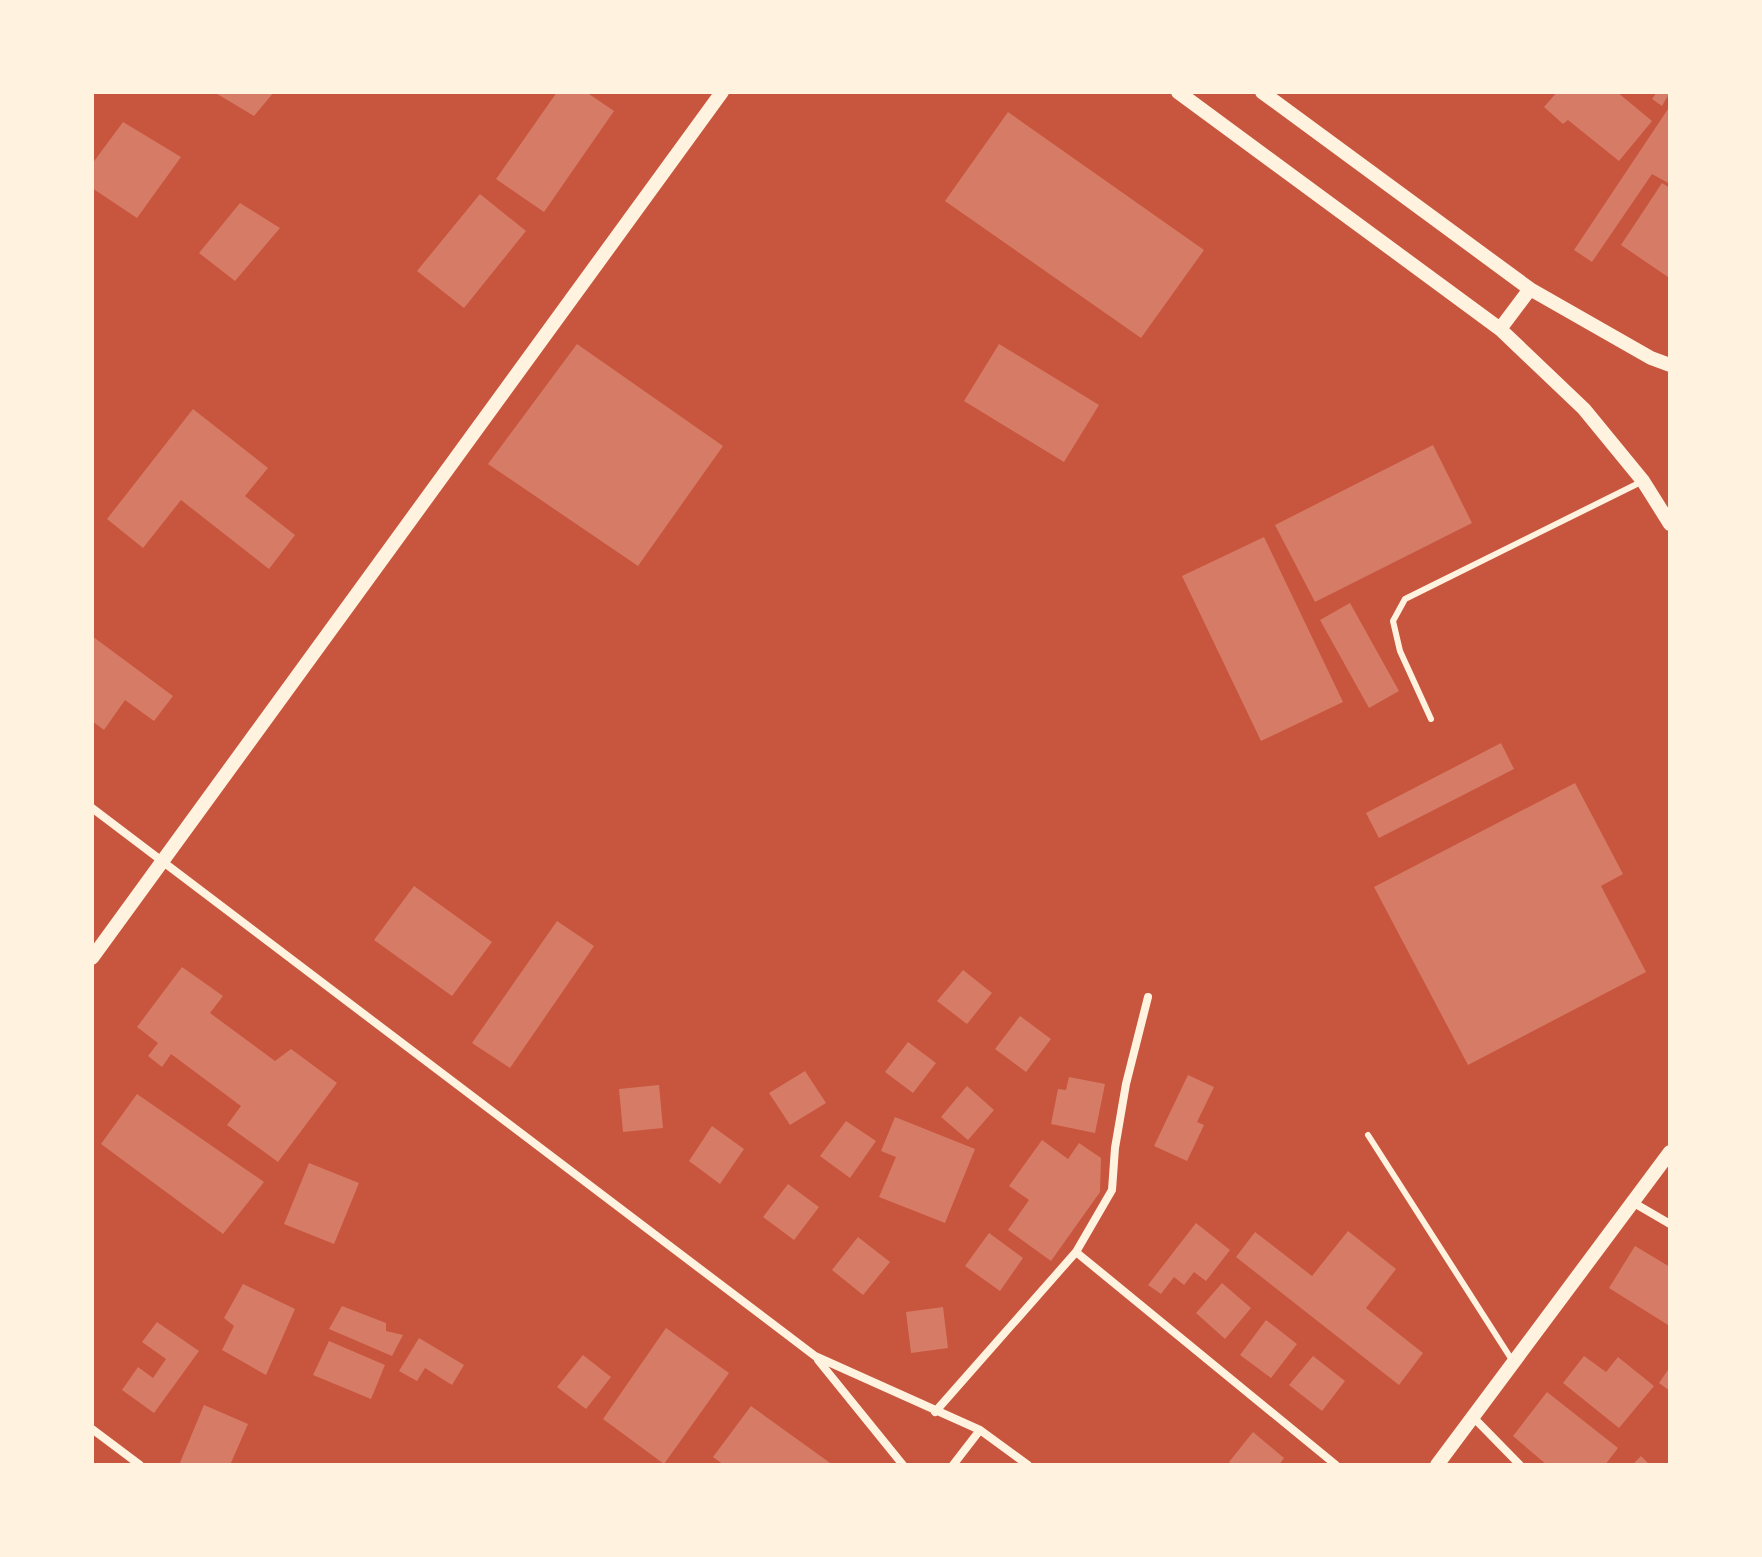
<svg xmlns="http://www.w3.org/2000/svg" width="1762" height="1557" viewBox="0 0 1762 1557" font-family="'Source Sans 3',sans-serif">
<style>
.building{fill:#d67c66}
.lines{fill:none;stroke-linecap:round;stroke-linejoin:round}
.service{stroke:#fff3e0;stroke-width:6}
.minor{stroke:#fff3e0;stroke-width:8}
.tertiary{stroke:#fff3e0;stroke-width:14}
</style>
<rect width="100%" height="100%" fill="#c8553d"/>
<path class="building" d="M214 92H274L254 116Z
M557 92H586L614 111 544 212 496 179Z
M1557 92H1617L1652 121 1619 161 1568 120 1563 124 1544 107Z
M1657 92H1670L1662 106 1652 99Z
M1670 106V184L1652 174 1592 262 1574 250Z
M1008 112 1204 250 1141 338 945 201Z
M123 122 181 157 137 218 92 188V164Z
M1662 183 1670 188 1668 277 1621 245Z
M480 194 526 231 464 308 417 271Z
M240 203 280 228 235 281 199 253Z
M577 344 723 446 638 566 488 464Z
M999 344 1099 405 1064 462 964 401Z
M193 409 268 468 245 496 295 535 269 569 181 500 143 548 107 519Z
M1433 445 1472 523 1315 602 1275 525Z
M1264 537 1343 702 1261 741 1182 576Z
M1350 603 1399 691 1369 708 1320 620Z
M92 636 173 696 154 721 125 700 104 730 92 721Z
M1501 743 1514 769 1379 838 1366 813Z
M1575 783 1623 874 1601 886 1646 972 1468 1065 1374 887Z
M414 886 492 942 452 996 374 940Z
M557 921 594 946 510 1068 472 1043Z
M182 967 223 996 210 1013 275 1061 291 1049 337 1083 278 1162 227 1125 241 1106 171 1054 162 1067 148 1056 158 1043 137 1027Z
M963 970 992 993 967 1024 937 1001Z
M1020 1016 1051 1039 1026 1072 995 1049Z
M908 1042 936 1063 913 1093 885 1072Z
M805 1071 826 1103 790 1125 769 1093Z
M1188 1075 1214 1087 1197 1122 1204 1125 1187 1161 1154 1146Z
M1069 1077 1105 1084 1095 1133 1051 1124 1058 1089 1066 1090Z
M659 1085 663 1128 623 1132 619 1089Z
M967 1086 994 1110 968 1140 941 1117Z
M137 1094 264 1182 223 1234 101 1144Z
M895 1117 975 1149 945 1223 879 1197 896 1157 881 1151Z
M846 1121 876 1141 850 1178 820 1156Z
M712 1126 744 1149 720 1184 689 1161Z
M1042 1140 1068 1159 1079 1143 1101 1158 1100 1192 1051 1261 1008 1230 1029 1200 1009 1186Z
M309 1163 359 1183 334 1244 284 1224Z
M788 1184 819 1207 794 1240 763 1217Z
M1196 1223 1230 1250 1206 1281 1194 1272 1184 1285 1174 1277 1161 1294 1148 1285Z
M1348 1231 1396 1269 1366 1308 1423 1353 1399 1385 1236 1257 1255 1232 1312 1276Z
M989 1233 1023 1258 1000 1291 965 1266Z
M858 1237 890 1262 863 1295 832 1270Z
M1635 1246 1670 1267 1668 1325 1609 1288Z
M1222 1283 1251 1308 1225 1339 1196 1313Z
M243 1284 295 1309 266 1375 222 1350 234 1326 224 1318Z
M342 1306 386 1323V1331L403 1335 392 1356 329 1329Z
M943 1307 948 1348 911 1353 906 1312Z
M1266 1320 1297 1344 1271 1378 1240 1355Z
M157 1322 199 1351 154 1413 122 1390 138 1367 153 1378 166 1359 142 1342Z
M666 1328 729 1373 664 1464 603 1419Z
M419 1338 464 1365 452 1385 425 1368 417 1381 399 1371Z
M329 1341 385 1365 371 1399 313 1375Z
M583 1355 611 1377 586 1409 557 1387Z
M1313 1356 1345 1381 1322 1411 1289 1385Z
M1584 1356 1606 1372 1618 1357 1654 1386 1619 1428 1563 1383Z
M1670 1367V1391L1659 1383Z
M1547 1392 1618 1448 1605 1465H1547L1513 1436Z
M204 1405 248 1424 230 1465H179Z
M751 1406 833 1465H724L713 1457Z
M1253 1432 1284 1458 1279 1465H1233L1229 1462Z
M1641 1456 1650 1465H1632Z"/>
<g class="lines">
<path class="service" d="M1431 719 1400 651 1393 621 1405 599 1643 481
M1368 1135 1512 1360"/>
<path class="minor" d="M92 808 815 1356 980 1430 1028 1465
M1634 1203 1670 1224
M1076 1252 1112 1190 1115 1148 1126 1084 1148 997
M818 1360 903 1465
M935 1412 1076 1252 1336 1465
M1473 1417 1520 1465
M92 1429 140 1465
M953 1465 980 1430"/>
<path class="tertiary" d="M1178 92 1500 329 1584 409 1643 481 1670 524
M1262 92 1530 289 1651 358 1670 365
M1500 329 1530 289
M92 958 722 92
M1437 1465 1670 1152"/>
</g>
<rect width="1762" height="1557" fill="none" stroke="#fff3e0" stroke-width="188"/>
</svg>
